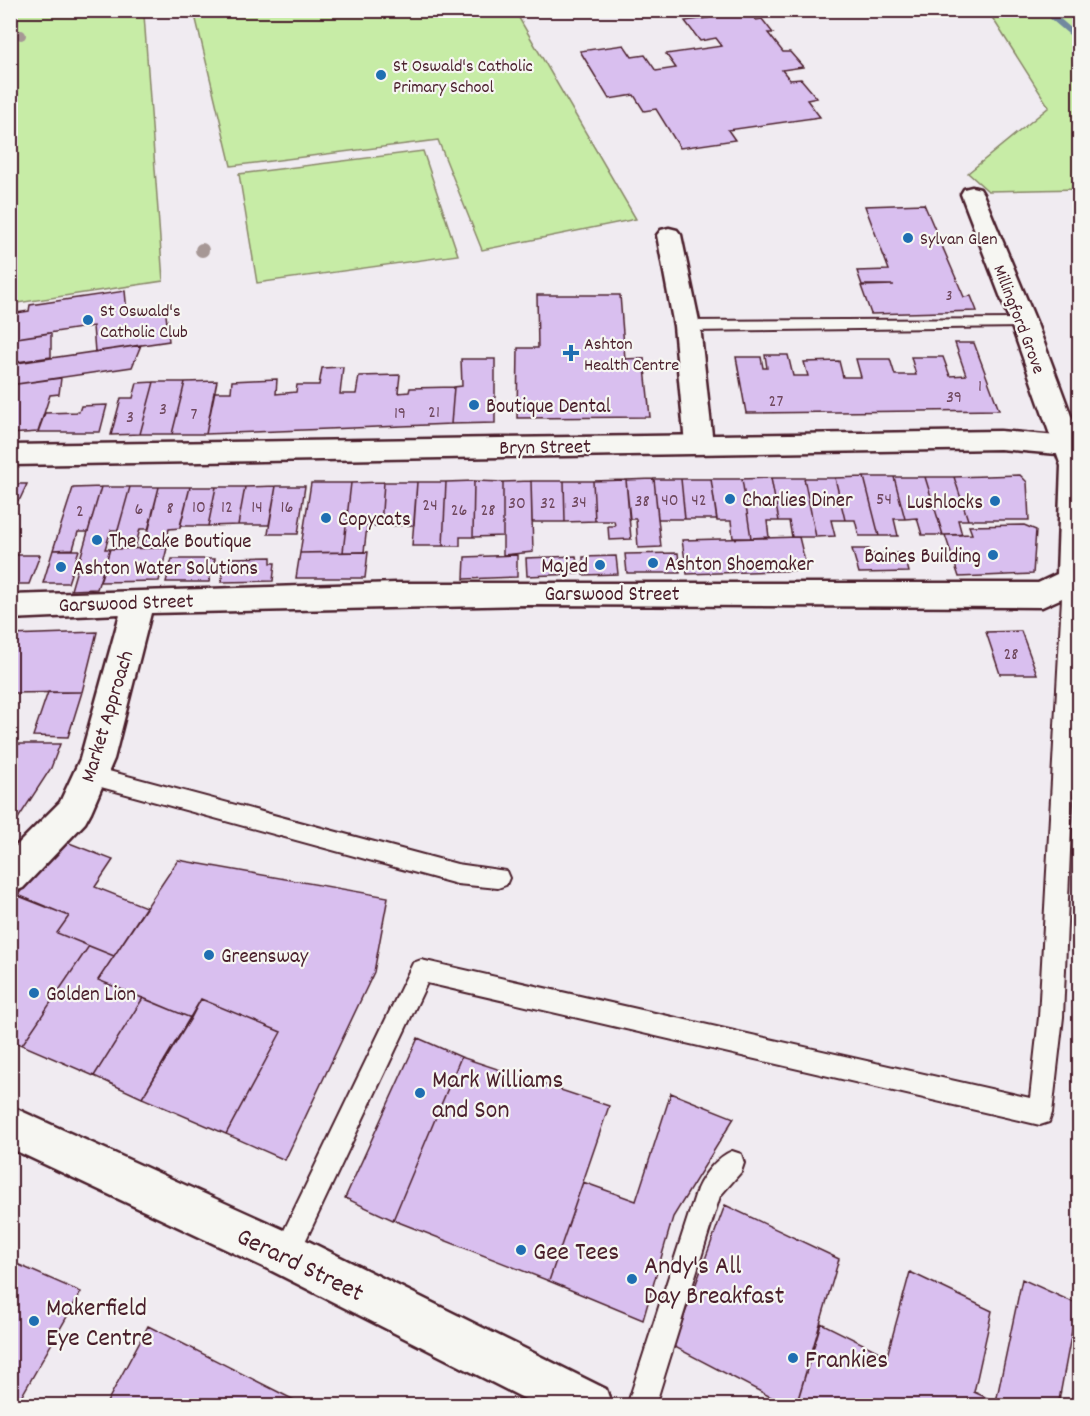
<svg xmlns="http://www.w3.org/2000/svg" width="1090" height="1416" viewBox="0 0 1090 1416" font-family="Dekko,sans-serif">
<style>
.green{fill:#c7eca6;stroke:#888668;stroke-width:1.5}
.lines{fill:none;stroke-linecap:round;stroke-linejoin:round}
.stream{fill:#71899f;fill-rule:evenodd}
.building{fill:#d9bfef;stroke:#4a1f2b;stroke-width:1.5}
.lane-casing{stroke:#4a1f2b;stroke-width:4}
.street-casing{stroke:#4a1f2b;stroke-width:5}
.primary-casing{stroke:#4a1f2b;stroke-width:5}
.lane{fill:#f6f6f2;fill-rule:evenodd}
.street{fill:#f6f6f2;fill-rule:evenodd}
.primary{fill:#f6f6f2;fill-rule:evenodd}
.tree{fill:#a69795}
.poi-dot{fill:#1f6fb2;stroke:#f6f6f2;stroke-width:2}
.labels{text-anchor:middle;stroke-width:4.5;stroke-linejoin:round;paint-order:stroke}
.far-number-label{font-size:15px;fill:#6e475c}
.far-poi-label{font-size:18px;fill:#4a1f2b;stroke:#f6f6f2;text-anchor:start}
.far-street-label{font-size:18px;fill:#4a1f2b;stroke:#f6f6f2}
.number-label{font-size:18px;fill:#6e475c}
.poi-label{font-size:21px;fill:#4a1f2b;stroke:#f6f6f2;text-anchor:start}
.street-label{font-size:21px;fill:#4a1f2b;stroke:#f6f6f2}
.near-poi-label{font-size:26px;fill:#4a1f2b;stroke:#f6f6f2;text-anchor:start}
.near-street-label{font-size:26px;fill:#4a1f2b;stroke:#f6f6f2}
</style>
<rect width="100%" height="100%" fill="#f0ebf1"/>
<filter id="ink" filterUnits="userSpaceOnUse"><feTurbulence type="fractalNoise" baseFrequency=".0167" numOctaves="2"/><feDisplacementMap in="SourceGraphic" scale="12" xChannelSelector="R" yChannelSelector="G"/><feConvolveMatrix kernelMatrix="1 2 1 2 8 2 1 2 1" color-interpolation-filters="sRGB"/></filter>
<g filter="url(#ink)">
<path class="green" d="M10 11H171L144 15 163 281 11 304Z
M194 11H515L636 219 482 250 438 140 231 166Z
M988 11H1079V189L988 191 968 173 1049 107Z
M423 151 458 255 257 283 239 174Z"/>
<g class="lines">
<path class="stream" d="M1040 10H1050L1080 36V44Z"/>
</g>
<path class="building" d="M722 10H748L756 20 762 19 773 33H768L783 52H790L803 67 782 70 790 80 801 79 817 98 807 100 820 117 728 130 735 140 680 148 656 109 644 111 634 95 609 99 580 51 624 45 632 57 645 55 656 71 676 68 666 54 722 46 716 38 700 41 685 21 708 18 704 13Z
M924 204 964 297 971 296 977 311 871 314 861 286 894 285H862L857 271 889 270 865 206Z
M125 291 127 312 165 306 169 341 95 352 93 326 10 339V314L29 311 30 305Z
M537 295H620L625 359 644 358 650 417 517 418 518 348H538Z
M51 333V357L10 363V339Z
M955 343H974L999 410 746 413 736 357H761L763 368H767L765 355H788L793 376H808L804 362 839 361 843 377H861L856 359H890L895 375H916L911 357H943L950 376 966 375Z
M141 345 132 367 10 385V364Z
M461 359H495V423L451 424 454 387 462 386Z
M343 367 340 394H356L359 376 400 375 398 393 409 392 410 388 454 387 451 424 206 434 214 392H231L232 381 277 379 276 394 296 392 297 385H319L322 368Z
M61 378 59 394 50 395 38 432 10 434V385Z
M217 381 206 434H172L185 382Z
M154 382 140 434 111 435 121 398H133L137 383Z
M154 382H185L172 434H140Z
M107 405 100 432H38L45 413 79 412 81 406Z
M1020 475 1027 482 1029 520H968L954 477Z
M864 477 879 536H859L855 520H845L835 478Z
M864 477H894L905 519H894L898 536H879Z
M894 477H925L943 535H922L917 518 905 519Z
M925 477H954L968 520H958L962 535H943Z
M771 478 779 521H767L769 537 751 538 742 479Z
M771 478H804L816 537H792L789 521H779Z
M804 478H835L845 520H831L835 536 816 537Z
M654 479 661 547 638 548 636 519H630L626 480Z
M654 479H681L685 519H658Z
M681 479H711L717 519H685Z
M711 479H742L751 538H733L731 521H717Z
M626 480 631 539 609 540 608 526H615L614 521H595L593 481Z
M474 481 473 537H460V546H443L446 482Z
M474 481 503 482V536L473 537Z
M531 481 533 552 503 555V482Z
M531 481H564L565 522H532Z
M564 481H593L595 521 565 522Z
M384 482 381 526H367L364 552H343L351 483Z
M384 482H417L414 525 381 526Z
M417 482H446L443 546H412Z
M311 483H351L343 552 300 553Z
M10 484H27L20 499 10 505Z
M276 486 269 525H238L245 487Z
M276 486H305L298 534H268Z
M101 487 88 532H78L73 549 53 550 73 488Z
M101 487H130L118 530H111L105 549H110L97 589 71 590Z
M130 487H159L149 529H140L135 548H113Z
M159 487H190L180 528 169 529 165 546H144Z
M190 487H216L208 526H180Z
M216 487H245L238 525 208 526Z
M1024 525 1036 530 1033 574 959 577 945 535 972 534 969 526Z
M799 537 807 570 687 574 682 540Z
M167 548 159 581 100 582 110 549Z
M852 549H869L871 554 904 553 909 572 859 573Z
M53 550H79L68 583H43Z
M368 552 365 578H296L300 553Z
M678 553 680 573H627L625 554Z
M10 555H40L29 584H10Z
M517 555V577L464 579 465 557Z
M576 556 578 574 527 576 526 558Z
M616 556 618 574 583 575V557Z
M271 557V563H275L273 581 221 582 226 562H231L232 558Z
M172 559H215L209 582H166Z
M1021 631 1037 674H1000L986 632Z
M97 632 82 692 10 693V635Z
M48 692H82L68 737 33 736Z
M10 744H60L51 768 10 831Z
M59 839 113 860 95 887 146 907 114 956 57 933 69 916 18 895Z
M178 860 388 897 374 972 285 1160 226 1134 281 1032 201 999 191 1018 98 980Z
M11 893 69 916 57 933 89 946 22 1045 10 1040Z
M89 946 114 956 98 980 143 998 94 1076 22 1045Z
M143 998 191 1018 142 1098 94 1076Z
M201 999 281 1032 226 1134 142 1098Z
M418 1038 461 1057 393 1220 345 1198Z
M461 1057 609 1106 549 1281 393 1220Z
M671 1093 734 1118 673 1217 643 1320 549 1281 583 1182 636 1201Z
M725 1205 839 1259 796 1406H788L673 1346Z
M10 1261 81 1292 16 1406H10Z
M910 1272 992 1311 974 1392 996 1402 1022 1279 1077 1304 1058 1406H796L821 1323 887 1356Z
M148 1326 306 1406H105Z"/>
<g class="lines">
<defs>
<path id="lane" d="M1024 319 1031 324 1029 327 687 331 680 326 687 321Z
M1072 573 1080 577V615L1063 1017 1052 1113 1049 1122 1040 1125 427 983 295 1263 286 1267 277 1263 273 1254 277 1245 413 963 421 960 1030 1098 1039 1017 1063 580 1066 575Z
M90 766 457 864 506 871 509 878 506 885 498 888 457 884 90 784 83 781 80 775 83 769Z
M732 1151 741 1154 744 1163 741 1172 720 1196 655 1406H627L697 1189C704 1174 717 1157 732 1151Z"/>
<path id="street" d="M972 187 980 189 983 194 1037 324 1080 440V590L1042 607 526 605 151 613 114 759 91 812 85 823 23 888 10 893V852L60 802 80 759 120 614 10 619V595L397 583H1038L1057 574 1061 466 1011 324 961 194 964 189Z
M669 228 677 230 681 235 700 326 713 444 709 451 699 453 689 451 685 444 674 326 657 235 661 230Z"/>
<path id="primary" d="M1000 431 1080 438V456L1000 449 10 465V445Z
M10 1106 302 1238 606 1389 612 1406H539L270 1270 10 1148Z"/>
</defs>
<use href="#lane" class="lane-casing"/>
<use href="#street" class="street-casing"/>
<use href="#primary" class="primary-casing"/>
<use href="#lane" class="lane"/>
<use href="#street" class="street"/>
<use href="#primary" class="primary"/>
</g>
<g class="tree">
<circle cx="21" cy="35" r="5"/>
<circle cx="202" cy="250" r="7"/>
</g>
</g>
<g class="poi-dot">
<circle cx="381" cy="75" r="6"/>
<circle cx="908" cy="238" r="6"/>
<circle cx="88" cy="320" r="6"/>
<path d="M568 344h6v6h6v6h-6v6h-6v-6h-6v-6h6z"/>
<circle cx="474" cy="405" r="6"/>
<circle cx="730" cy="499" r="6"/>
<circle cx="995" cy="501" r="6"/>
<circle cx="326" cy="518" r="6"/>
<circle cx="97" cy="540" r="6"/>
<circle cx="993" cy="555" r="6"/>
<circle cx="653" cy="563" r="6"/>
<circle cx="600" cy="565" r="6"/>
<circle cx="61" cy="567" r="6"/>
<circle cx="209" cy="955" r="6"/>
<circle cx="34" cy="993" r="6"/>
<circle cx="420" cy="1093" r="6"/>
<circle cx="521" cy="1250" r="6"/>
<circle cx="632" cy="1279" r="6"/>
<circle cx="34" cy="1321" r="6"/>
<circle cx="793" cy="1358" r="6"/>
</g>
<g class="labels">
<g class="far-number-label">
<text x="949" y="300">3</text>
</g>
<g class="far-poi-label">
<text x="393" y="71">St Oswald's Catholic<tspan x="393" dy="21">Primary School</tspan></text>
<text x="920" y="244">Sylvan Glen</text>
<text x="100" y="316">St Oswald's<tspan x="100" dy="21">Catholic Club</tspan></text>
<text x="584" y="349">Ashton<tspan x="584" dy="21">Health Centre</tspan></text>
</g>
<g class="far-street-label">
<text transform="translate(1020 319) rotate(69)" y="6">Millingford Grove</text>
</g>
<g class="number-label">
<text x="980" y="391">1</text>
<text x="954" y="402">39</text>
<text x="776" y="406">27</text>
<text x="163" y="414">3</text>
<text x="434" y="417">21</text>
<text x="400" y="418">19</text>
<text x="194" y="419">7</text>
<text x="130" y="422">3</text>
<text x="884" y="504">54</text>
<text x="670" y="505">40</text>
<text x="699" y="505">42</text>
<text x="642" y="506">38</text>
<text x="579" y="507">34</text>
<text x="517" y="508">30</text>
<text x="548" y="508">32</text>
<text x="430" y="510">24</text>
<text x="199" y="512">10</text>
<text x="227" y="512">12</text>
<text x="257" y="512">14</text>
<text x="287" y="512">16</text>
<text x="170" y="513">8</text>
<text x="139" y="514">6</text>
<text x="459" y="515">26</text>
<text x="488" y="515">28</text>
<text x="80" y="516">2</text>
<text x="1011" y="659">28</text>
</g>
<g class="poi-label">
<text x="486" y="412">Boutique Dental</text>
<text x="742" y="506">Charlies Diner</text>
<text x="983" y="508" text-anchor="end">Lushlocks</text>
<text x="338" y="525">Copycats</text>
<text x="109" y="547">The Cake Boutique</text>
<text x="981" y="562" text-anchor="end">Baines Building</text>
<text x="665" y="570">Ashton Shoemaker</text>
<text x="588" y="572" text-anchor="end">Majed</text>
<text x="73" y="574">Ashton Water Solutions</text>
<text x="221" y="962">Greensway</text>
<text x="46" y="1000">Golden Lion</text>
</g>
<g class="street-label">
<text transform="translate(545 446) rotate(-1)" y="7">Bryn Street</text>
<text x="612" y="600">Garswood Street</text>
<text transform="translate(126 602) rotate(-2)" y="7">Garswood Street</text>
<text transform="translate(106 716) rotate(-73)" y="7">Market Approach</text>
</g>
<g class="near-poi-label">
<text x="432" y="1087">Mark Williams<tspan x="432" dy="30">and Son</tspan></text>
<text x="533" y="1259">Gee Tees</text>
<text x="644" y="1273">Andy's All<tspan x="644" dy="30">Day Breakfast</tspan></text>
<text x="46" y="1315">Makerfield<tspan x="46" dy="30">Eye Centre</tspan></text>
<text x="805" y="1367">Frankies</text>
</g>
<g class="near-street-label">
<text transform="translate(301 1263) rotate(26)" y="9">Gerard Street</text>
</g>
</g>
<rect width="1090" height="1416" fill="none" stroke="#f6f6f2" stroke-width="36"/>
<rect x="18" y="18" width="1054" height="1380" fill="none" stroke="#4a1f2b" stroke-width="2" filter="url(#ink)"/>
</svg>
